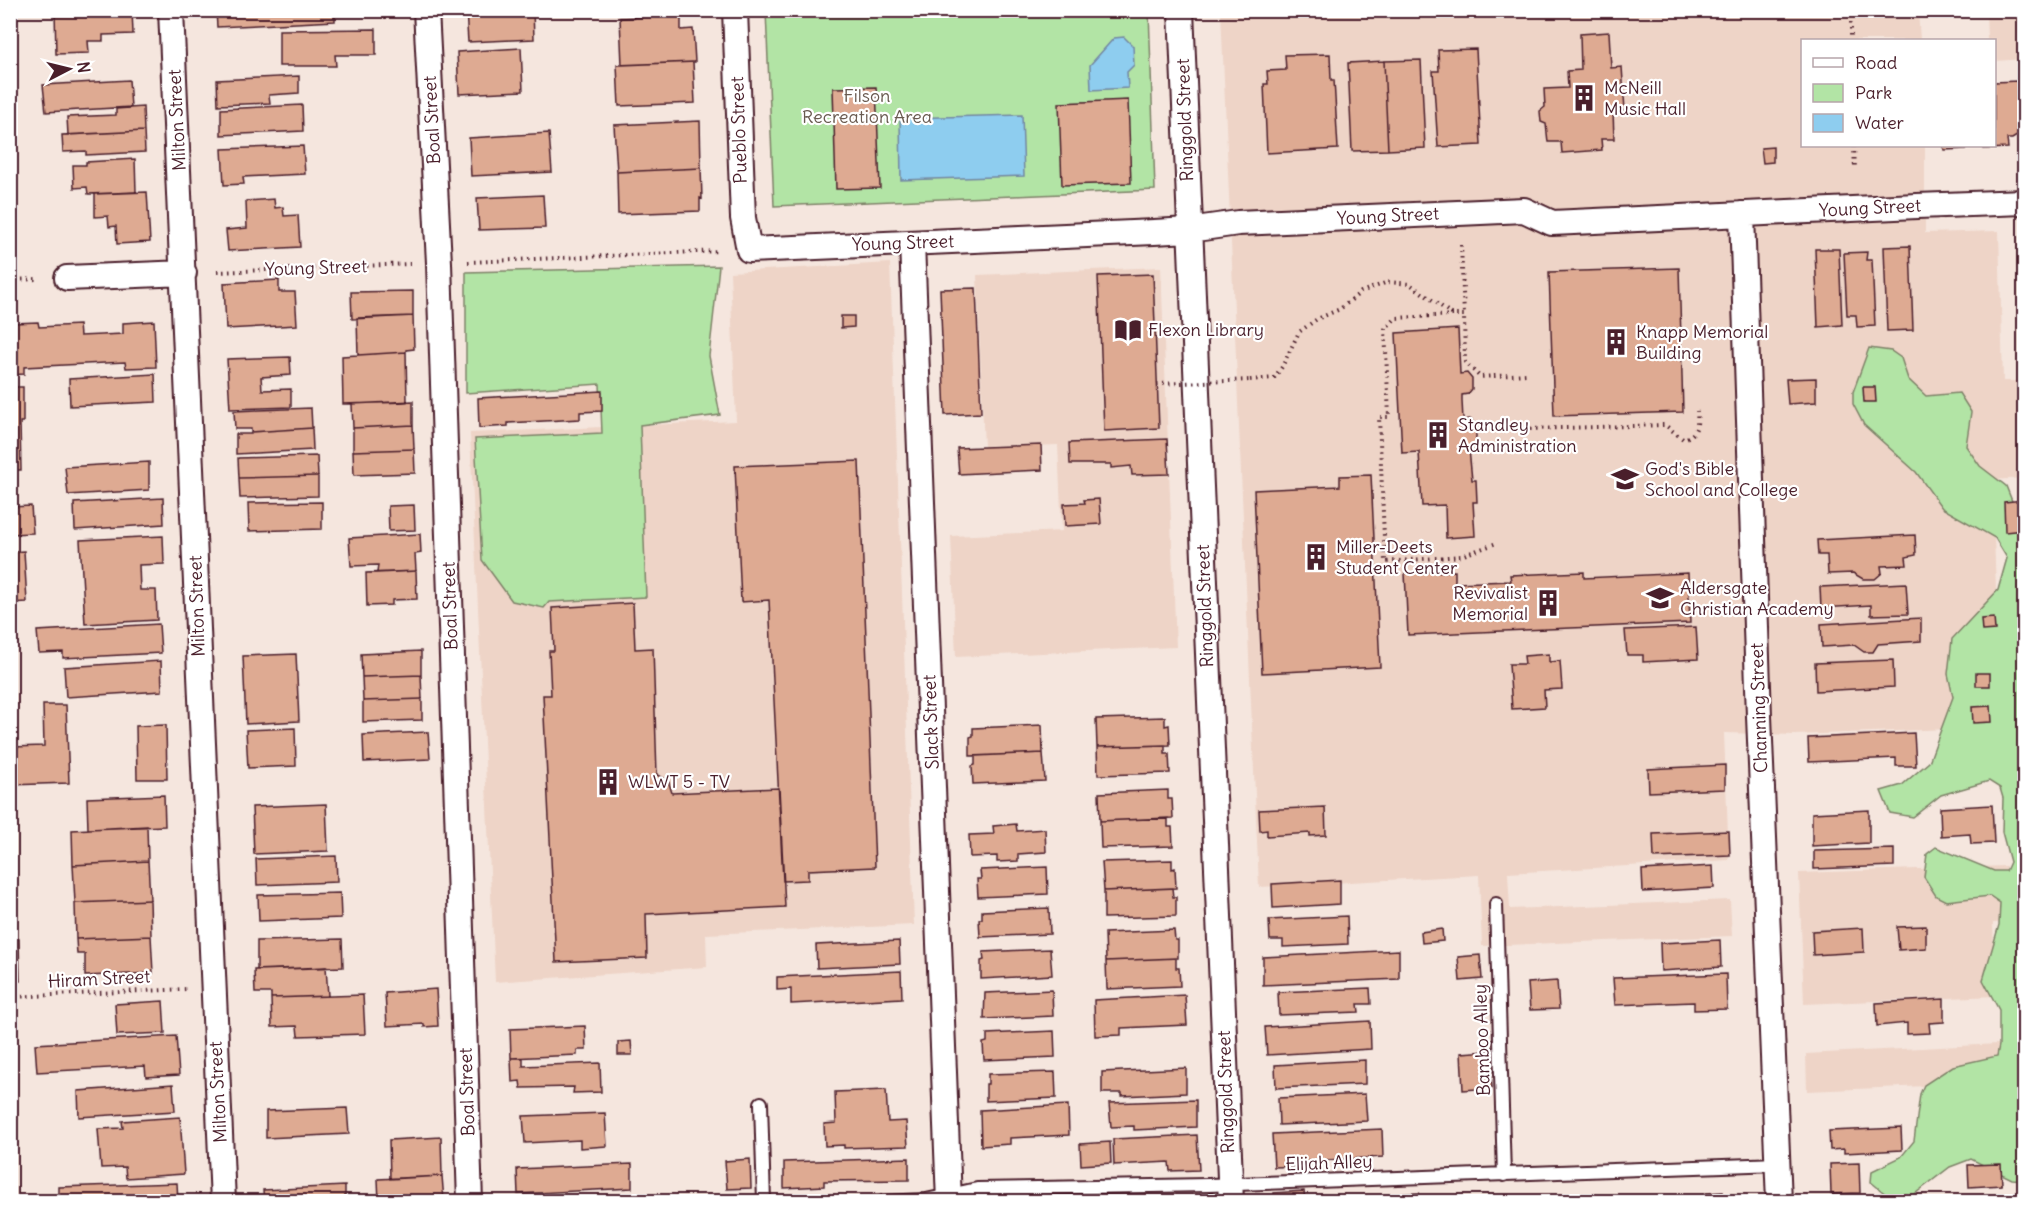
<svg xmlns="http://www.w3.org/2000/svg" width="2035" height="1212" viewBox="0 0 2035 1212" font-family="Delius,sans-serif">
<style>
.built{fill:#eed4c7}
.green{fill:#b2e4a5;stroke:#7e8268;stroke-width:1.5}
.water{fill:#8ecdef;stroke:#7387a1;stroke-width:1.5}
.building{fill:#deaa92;stroke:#4a1f2b;stroke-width:1.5}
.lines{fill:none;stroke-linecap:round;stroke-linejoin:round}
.service-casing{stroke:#4a1f2b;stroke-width:16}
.minor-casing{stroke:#4a1f2b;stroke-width:28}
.path{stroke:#4a1f2b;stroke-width:4;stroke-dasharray:1.5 4.5;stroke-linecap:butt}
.service{stroke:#fff;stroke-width:12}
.minor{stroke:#fff;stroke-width:24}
.path-bridge{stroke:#4a1f2b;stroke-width:4;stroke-dasharray:1.5 4.5;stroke-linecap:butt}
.labels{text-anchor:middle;stroke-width:4.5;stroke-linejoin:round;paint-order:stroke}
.poi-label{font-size:18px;fill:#4a1f2b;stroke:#fff;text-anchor:start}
.park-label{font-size:18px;fill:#695a50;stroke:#fff}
.street-label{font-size:18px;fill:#4a1f2b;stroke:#fff}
</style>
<rect width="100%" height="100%" fill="#f5e6de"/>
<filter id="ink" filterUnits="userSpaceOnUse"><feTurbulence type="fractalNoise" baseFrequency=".0167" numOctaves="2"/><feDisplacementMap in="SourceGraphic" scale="12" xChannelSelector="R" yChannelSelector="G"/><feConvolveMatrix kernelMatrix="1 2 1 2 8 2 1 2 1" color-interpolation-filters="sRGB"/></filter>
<g filter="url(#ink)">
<path class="built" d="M1221 11H1918L1920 40H1802V146H1925V233L1999 231 2003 381H2024V478L1992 480 2001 727 1794 735 1724 733 1729 860 1508 873 1510 909 1730 900 1732 936 1482 946 1479 875 1259 887Z
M1986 11H2024V59L1995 61 1994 40H1987Z
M890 263 914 925 706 934 707 967 495 982 470 433 736 421 730 272Z
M1161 267 1176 647 956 657 951 536 1062 531 1058 445 984 448 977 275Z
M2006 866 2008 922 1993 923 1996 996 1804 1004 1799 873Z
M1998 1044 1999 1083 1807 1091 1806 1054Z"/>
<path class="green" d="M766 11H1149L1155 190 774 206Z
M719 266 709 356 720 415 640 425 646 597 549 602 544 608 512 601 482 560 475 439 602 433 600 384 466 393V272Z
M1869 348 1891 351 1901 358 1908 379 1926 396 1959 393 1971 412 1966 446 1980 466 2006 486 2024 531V1180L2012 1179 1971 1159 1950 1167 1912 1196H1888L1871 1182 1872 1171 1901 1157 1914 1141 1920 1094 1924 1085 1953 1066 1997 1056 1999 1045V1010L1983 980 1999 925 2000 903 1990 896 1946 901 1936 896 1924 877 1927 854 1936 847 1994 871H2006L2010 862 2002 832 2003 798 2000 788 1989 781 1941 795 1913 817 1890 813 1881 791 1902 785 1929 762 1953 697 1948 674 1952 639 1998 590 2007 558 1995 538 1942 508 1916 472 1864 425 1853 404V392Z"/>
<path class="water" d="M1124 37 1133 46 1134 65 1127 72 1128 88 1091 90 1090 65 1114 38Z
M1022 115 1024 176 901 180 900 118Z"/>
<path class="building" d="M132 10 133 34 103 35V41H88L89 53 56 54 55 11Z
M216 10H335V21L217 27Z
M466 10H533L534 39 468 42Z
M681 15V30L693 29 695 62 622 65 620 18Z
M376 29V55H335L336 66H279V30Z
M1609 32 1611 68 1622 67 1625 110 1613 111 1614 139H1601L1602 150 1562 153 1561 142H1548L1546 124 1541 122 1540 111 1545 107 1544 89 1568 88 1567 71 1581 70 1580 34Z
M521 48 523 91 459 94 457 52Z
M1476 49 1481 145 1438 147 1433 71H1439L1438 50Z
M1330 54 1331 80H1334L1338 149 1267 153 1264 84H1268L1267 71 1286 70 1285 55Z
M1421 60 1425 148 1388 150 1384 61Z
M1384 61 1388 150 1352 151 1348 63Z
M693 62 695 103 619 106 617 65Z
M299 76V93L269 95 270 103 218 105 217 80Z
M129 80 131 107 46 112 43 85Z
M2018 81 2020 134 2012 139H2007L2008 148 1984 149V146H1994V82Z
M876 87 880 188 836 189 833 88Z
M1128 100 1131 183 1062 185 1059 103Z
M302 105 303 131 221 135V109Z
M143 107 144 131 68 135 67 117 116 115V109Z
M700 121 701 168 617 172 614 125Z
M144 131 145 152 86 155V151L63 152 62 135Z
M549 133 552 172 471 176 469 138Z
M303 146 305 174 243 177 244 184 224 185 222 149Z
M1943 146H1967V149L1944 150Z
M1773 147V162L1763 163 1761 148Z
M135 159 136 192 88 194 87 187 74 188 73 165H86V162Z
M701 168 702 199 700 198V211L618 214 617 172Z
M147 192 150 242 117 244 116 226 109 227 108 216 95 217V194Z
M543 195 545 228 479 230 477 198Z
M274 199 275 208 283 207 284 216 298 215 300 247 228 251 226 230 247 228 246 201Z
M1910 246 1913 330 1887 331 1884 247Z
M1815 249H1839L1842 325 1818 327Z
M1867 252 1866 260H1872L1875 326 1857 327 1856 315H1847L1844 253Z
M1679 268 1683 412 1554 416 1549 272Z
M1153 274 1159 428 1104 431 1098 276Z
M279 280V292H295L297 325 226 329 224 283Z
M976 288 981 413 945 415 940 289Z
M413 291V316L352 319 351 292Z
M413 316 414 349 406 350V352L358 355 357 318Z
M841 316H854V327L841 328Z
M154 321 156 367 126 368 125 362 24 367V374L10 375V333L14 332V323L38 322 39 327 79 325 80 336 123 334V323Z
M1458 329 1460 374 1467 373 1472 379V389L1468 394 1462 395V401L1463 420 1470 419 1476 425V444L1469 449 1472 480H1476L1477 502H1473L1475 536 1446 538 1445 505 1422 506 1419 452 1402 453 1396 333Z
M406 352 407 402 343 404 342 356Z
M290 357 291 375 261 377 262 390 291 389V407L230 409 227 359Z
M155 374 156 402 70 406 69 379Z
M1816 378V402L1788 404 1786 379Z
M10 387H23V422H20L21 470H10Z
M1863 387H1875L1876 402H1864Z
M602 391V411L580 412V419L508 423V426L479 428 478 398Z
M413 401V425L353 428 352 404Z
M311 408 312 428 251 432V429H235L234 411Z
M413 425 414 449 353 451V428Z
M312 428 313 450 236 454V434H251V432Z
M1167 439 1169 474 1132 475 1131 466 1111 468V464H1070L1069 443Z
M1041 445 1042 470 959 474 957 448Z
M414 449 415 473 354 475 353 451Z
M317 456 318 476 239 478 238 458Z
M859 461 875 867 808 870V880L783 881 769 600 741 602 735 466Z
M149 462V490L68 495 65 467Z
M1371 475 1380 667 1262 673 1254 490 1340 486V476Z
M318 476V496L240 498 239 478Z
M163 498 164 524 75 530 74 503Z
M1099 499 1101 524 1065 526 1064 504 1085 503 1084 500Z
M2024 500V530L2005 532 2004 502Z
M322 502V529L249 531 248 503Z
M414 505 415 530 389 531 388 506Z
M31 506 33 533 10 534V507Z
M420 534 421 553 415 554 416 571 377 573 378 565 351 566 349 538Z
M1915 535 1916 555 1906 557 1907 565 1881 566 1882 573 1875 579H1863L1853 573 1828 574 1827 555H1818L1817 540Z
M163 536 164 564 139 565 140 590H156L157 620 85 624 80 540Z
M24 551 27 602 10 603V552Z
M416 571 417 599 392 600V605L367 606 366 573Z
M1455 571V583L1511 581 1510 575 1584 572V578L1688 573 1690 623 1408 635 1405 573Z
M1906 583 1908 614 1871 615V605L1821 608 1820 587Z
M633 603 635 649 653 648 657 775 668 780 672 793 779 788 785 907 646 914 647 958 556 962 543 695H551L549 651H554L552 608Z
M1921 618V641L1878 644 1873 652H1864L1854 645 1822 647 1821 624Z
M1994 618 1995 630 1982 631 1981 619Z
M159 624 161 653 63 658V652L39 653 37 631Z
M1696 627 1698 659 1643 662V655H1627L1625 630Z
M421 651V675L362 677 361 654Z
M296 654 299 721 246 724 243 656Z
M1549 654V662L1560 661 1562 689 1544 690 1545 707 1512 709 1509 664H1525L1524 656Z
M1893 660 1894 687 1816 691 1815 663Z
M161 661 162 691 66 697 64 667Z
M1976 673H1990V686H1976Z
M421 675 422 699 363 701 362 677Z
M422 699V720L363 722V701Z
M43 705H66L69 783 10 785V717L12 747 44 746Z
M1991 706 1992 722 1973 723 1972 707Z
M1165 717V726L1169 725 1170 745 1097 747 1096 719Z
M166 725 167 779H137L136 726Z
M1042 725 1043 753 970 756V737L973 736V728Z
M295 728 296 766 248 768 246 730Z
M428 732 430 759 364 762 363 735Z
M1914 733 1916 766H1896V758L1809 762 1808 738Z
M1165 745V754H1169L1170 773 1098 775 1097 747Z
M1043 753 1045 781 973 784 972 766 975 765V756Z
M1725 765V789L1649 792 1648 769Z
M1168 790V799H1172L1173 818 1100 821 1099 793Z
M164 795 165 826 88 829 87 798Z
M326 804 328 851 254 854 252 807Z
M1992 805 1994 843 1971 844 1970 834 1941 836 1940 808Z
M1325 807 1326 835 1310 836V833L1267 836V830L1260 831 1259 810Z
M1869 810V843L1812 846V813Z
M1168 818V827H1172L1173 846 1101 848 1100 821Z
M1016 824 1017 831 1045 829 1046 852 1018 854V861L997 862V856L970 857 969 835 994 834 993 826Z
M147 826 148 861 73 865 72 830Z
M1729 831 1730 855 1654 858 1653 834Z
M1894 849V866L1814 869V851Z
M336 856 337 882 257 885 256 859Z
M1172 860V869L1175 868 1176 888 1104 891 1102 862Z
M148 861 150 900 75 903 73 865Z
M1713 866 1714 888 1643 892 1642 870Z
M1047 867 1048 894 978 897 977 879H981L980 870Z
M1340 880V904L1273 908 1272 884Z
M1172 888 1173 897H1176V916L1104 918V891Z
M340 893 341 918 259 921 258 895Z
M150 900 151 936 76 939 75 903Z
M1049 908 1050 934 980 937 979 919H982V911Z
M1347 916 1348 944 1283 947V940H1270L1269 920Z
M1926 926V948L1899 950 1897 927Z
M1863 928 1864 952 1813 955 1812 931Z
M1442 929 1443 941 1422 943 1421 932Z
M1174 930 1175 940H1178V958L1106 961 1105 933Z
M151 936 153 973 85 976V954H77L76 939Z
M19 939 20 981H10V940Z
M342 939 343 967 257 970V941Z
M1720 940 1721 967 1661 971 1660 943Z
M899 941 900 964 817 968 816 945Z
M1050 949 1052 975 981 979V961L984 960 983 952Z
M1399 950V979L1263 985V957Z
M1480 955 1482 979 1460 981 1458 957Z
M1176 958V968H1179L1180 986 1107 989 1106 961Z
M326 967 328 996 271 998V993H255L254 970Z
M901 971 902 998 791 1004V989L777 990V977Z
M1726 974 1727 1009 1694 1010V1002L1615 1005 1613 978Z
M1557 981 1559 1009 1530 1010 1528 983Z
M1370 988 1371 1004H1358L1359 1012 1279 1015 1278 992Z
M436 989 438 1026 424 1027V1024L387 1026 385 993Z
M1052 990 1053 1016 984 1019 985 993Z
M363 995 365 1034 298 1036 297 1026 272 1027 271 998Z
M1185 995 1187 1025 1121 1028V1035L1095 1036 1094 1000Z
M1944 999V1022L1929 1023 1930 1033 1907 1034V1023L1877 1026 1876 1003Z
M163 1001 165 1033 117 1035 115 1004Z
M1370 1021 1371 1049 1267 1055 1265 1027Z
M585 1026 586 1050H577V1055L511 1058 510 1029Z
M1054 1031 1055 1057 984 1060 983 1043 987 1042V1034Z
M176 1036 179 1075 146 1077 145 1066 37 1072 35 1044Z
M631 1041 632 1055H618V1042Z
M1489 1051 1492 1088 1463 1090 1461 1053Z
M511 1058H523V1066L600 1063 601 1092 573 1093 574 1087 521 1088 520 1081 512 1082Z
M1365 1060V1084L1276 1088 1275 1065Z
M1186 1068V1093L1122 1096V1093H1102V1072Z
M1055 1072 1056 1098 986 1101V1084H988V1074Z
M173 1084 175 1111 79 1117 78 1091Z
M886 1090 888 1122 906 1121 908 1146 844 1148V1145L825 1146 824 1124 836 1123 835 1092Z
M1365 1094 1367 1121 1279 1125 1278 1098Z
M1196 1100V1127L1134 1130V1126L1111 1127 1109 1103Z
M1068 1105 1069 1135 1010 1138V1144L981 1146 980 1110Z
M347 1108 349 1134 266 1138V1111Z
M605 1113 607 1146 580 1148V1140L525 1143 523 1116Z
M180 1117 184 1174 126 1178 125 1167 101 1168 98 1129 123 1128 122 1121Z
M1901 1128 1902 1150 1844 1153V1149L1830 1150 1829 1131Z
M1382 1129 1383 1157 1308 1161V1166L1274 1167 1272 1134Z
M1197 1135 1199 1170 1170 1171 1169 1162 1114 1165 1113 1139Z
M441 1137 442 1176 390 1179 389 1140Z
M1110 1142 1111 1163 1081 1165 1080 1144Z
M909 1158V1180L824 1181V1186L784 1188V1162Z
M750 1159 751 1188 727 1189 725 1161Z
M1859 1163 1860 1193 1831 1194 1830 1164Z
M632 1164V1188L518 1194 517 1169Z
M2001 1164 2002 1185 1969 1187 1968 1165Z
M442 1176 444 1201 379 1202 378 1179Z
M177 1183 178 1202H59V1187Z
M345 1186V1202H264L263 1190Z
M1304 1191 1305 1202H1275L1274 1193Z
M1723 1192V1202H1706V1193Z
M1419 1193V1202H1394V1194Z
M2003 1197V1202H1970V1199Z"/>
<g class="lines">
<defs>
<path id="service" d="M1496 904 1504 1175
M761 1103 764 1202
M883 1202 926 1200 977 1189 1208 1185 1778 1164"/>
<path id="minor" d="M171 10 223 1202
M426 10 439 263 470 1202
M735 10 743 218 749 250 1154 232 1189 230 1238 223 1524 210 1552 223 1917 206 2024 202
M1181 10 1231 1202
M1742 214 1759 716 1779 1202
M912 243 949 1202
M67 278 184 273"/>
</defs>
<use href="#service" class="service-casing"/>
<use href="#minor" class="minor-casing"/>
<path class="path" d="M1851 10V40
M1854 146 1855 170
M1461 245 1464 315
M468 262 719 251
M217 272 411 264
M10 280 39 279
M1453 315 1396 318 1385 329 1389 417H1379L1385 562 1461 556 1497 543
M1250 380 1274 378 1282 367 1299 332 1317 319 1340 309 1361 292 1388 282 1410 284 1453 315H1464L1465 362 1480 377 1527 374
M1530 429 1665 425 1683 439C1698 435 1698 424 1697 411
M10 997 187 989"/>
<use href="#service" class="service"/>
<use href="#minor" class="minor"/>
<path class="path-bridge" d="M1157 384 1250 380"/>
</g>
</g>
<defs>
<symbol id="building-bare" viewBox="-9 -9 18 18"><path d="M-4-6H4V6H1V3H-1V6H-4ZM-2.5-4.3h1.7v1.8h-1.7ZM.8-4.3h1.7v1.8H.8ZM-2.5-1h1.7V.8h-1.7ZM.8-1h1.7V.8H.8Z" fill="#4a1f2b" stroke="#fff" stroke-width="2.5" paint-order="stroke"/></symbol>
<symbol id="library-bare" viewBox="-9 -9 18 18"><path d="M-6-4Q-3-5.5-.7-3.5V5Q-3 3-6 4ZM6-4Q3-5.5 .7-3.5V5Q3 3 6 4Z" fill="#4a1f2b" stroke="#fff" stroke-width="2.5" paint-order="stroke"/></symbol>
<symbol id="university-bare" viewBox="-9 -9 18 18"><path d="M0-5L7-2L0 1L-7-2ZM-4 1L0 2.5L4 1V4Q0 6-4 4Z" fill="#4a1f2b" stroke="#fff" stroke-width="2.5" paint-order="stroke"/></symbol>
<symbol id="school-bare" viewBox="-9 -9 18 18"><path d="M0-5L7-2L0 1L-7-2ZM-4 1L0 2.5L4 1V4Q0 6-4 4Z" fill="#4a1f2b" stroke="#fff" stroke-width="2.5" paint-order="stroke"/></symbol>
</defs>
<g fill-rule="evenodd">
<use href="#building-bare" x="1565" y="79" width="38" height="38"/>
<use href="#library-bare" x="1109" y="311" width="38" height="38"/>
<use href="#building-bare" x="1597" y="323" width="38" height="38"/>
<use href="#building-bare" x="1419" y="416" width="38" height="38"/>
<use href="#university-bare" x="1606" y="460" width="38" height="38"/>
<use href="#building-bare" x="1297" y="538" width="38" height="38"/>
<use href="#school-bare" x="1641" y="579" width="38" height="38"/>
<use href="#building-bare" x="1529" y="584" width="38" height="38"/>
<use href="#building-bare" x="589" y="763" width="38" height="38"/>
</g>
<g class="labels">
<g class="poi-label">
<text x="1604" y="94">McNeill<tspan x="1604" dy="21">Music Hall</tspan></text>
<text x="1148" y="336">Flexon Library</text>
<text x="1636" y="338">Knapp Memorial<tspan x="1636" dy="21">Building</tspan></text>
<text x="1458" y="431">Standley<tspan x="1458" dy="21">Administration</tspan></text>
<text x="1645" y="475">God's Bible<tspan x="1645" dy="21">School and College</tspan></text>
<text x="1336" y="553">Miller-Deets<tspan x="1336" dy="21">Student Center</tspan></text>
<text x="1680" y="594">Aldersgate<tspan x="1680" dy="21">Christian Academy</tspan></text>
<text x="1528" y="599" text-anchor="end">Revivalist<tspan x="1528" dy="21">Memorial</tspan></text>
<text x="628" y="788">WLWT 5 - TV</text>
</g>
<g class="park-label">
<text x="867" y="102">Filson<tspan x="867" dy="21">Recreation Area</tspan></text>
</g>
<g class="street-label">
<text transform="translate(177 120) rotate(-93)" y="6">Milton Street</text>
<text transform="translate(432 120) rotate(-93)" y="6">Boal Street</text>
<text transform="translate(1185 120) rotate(-92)" y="6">Ringgold Street</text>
<text transform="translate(739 130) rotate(-92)" y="6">Pueblo Street</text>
<text transform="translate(1870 208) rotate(-3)" y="6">Young Street</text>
<text transform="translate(1388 216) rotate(-3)" y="6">Young Street</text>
<text transform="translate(903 243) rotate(-2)" y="6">Young Street</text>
<text transform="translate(316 268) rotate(-2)" y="6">Young Street</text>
<text transform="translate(197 606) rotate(-92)" y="6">Milton Street</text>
<text transform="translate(450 606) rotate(-92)" y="6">Boal Street</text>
<text transform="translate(1205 606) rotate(-92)" y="6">Ringgold Street</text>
<text transform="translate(1759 708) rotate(-92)" y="6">Channing Street</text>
<text transform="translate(931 722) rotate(-92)" y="6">Slack Street</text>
<text transform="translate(99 979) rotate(-3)" y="6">Hiram Street</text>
<text transform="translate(1482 1040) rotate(-92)" y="6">Bamboo Alley</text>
<text transform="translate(218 1092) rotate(-93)" y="6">Milton Street</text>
<text transform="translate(467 1092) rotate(-92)" y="6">Boal Street</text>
<text transform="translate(1226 1092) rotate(-92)" y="6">Ringgold Street</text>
<text transform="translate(1329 1163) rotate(-2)" y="6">Elijah Alley</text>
</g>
</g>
<rect width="2035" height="1212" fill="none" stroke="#fff" stroke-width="36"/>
<rect x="18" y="18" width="1999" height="1176" fill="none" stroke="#4a1f2b" stroke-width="2" filter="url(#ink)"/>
<rect x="1801" y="39" width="195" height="108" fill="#ffffff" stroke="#b7a5aa" stroke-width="1.5"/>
<rect x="1813" y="58" width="30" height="9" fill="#ffffff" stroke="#b7a5aa" stroke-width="1.5"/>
<text x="1855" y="69" font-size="18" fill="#4a1f2b">Road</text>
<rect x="1813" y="84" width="30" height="18" fill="#b2e4a5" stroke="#b7a5aa" stroke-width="1.5"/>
<text x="1855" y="99" font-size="18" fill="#4a1f2b">Park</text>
<rect x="1813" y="114" width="30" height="18" fill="#8ecdef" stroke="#b7a5aa" stroke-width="1.5"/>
<text x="1855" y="129" font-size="18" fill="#4a1f2b">Water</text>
<g transform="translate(69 69) rotate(83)" stroke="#ffffff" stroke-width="4.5" paint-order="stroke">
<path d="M0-4.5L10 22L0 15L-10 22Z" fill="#4a1f2b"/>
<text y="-9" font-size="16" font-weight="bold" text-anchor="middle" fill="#4a1f2b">N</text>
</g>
</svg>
